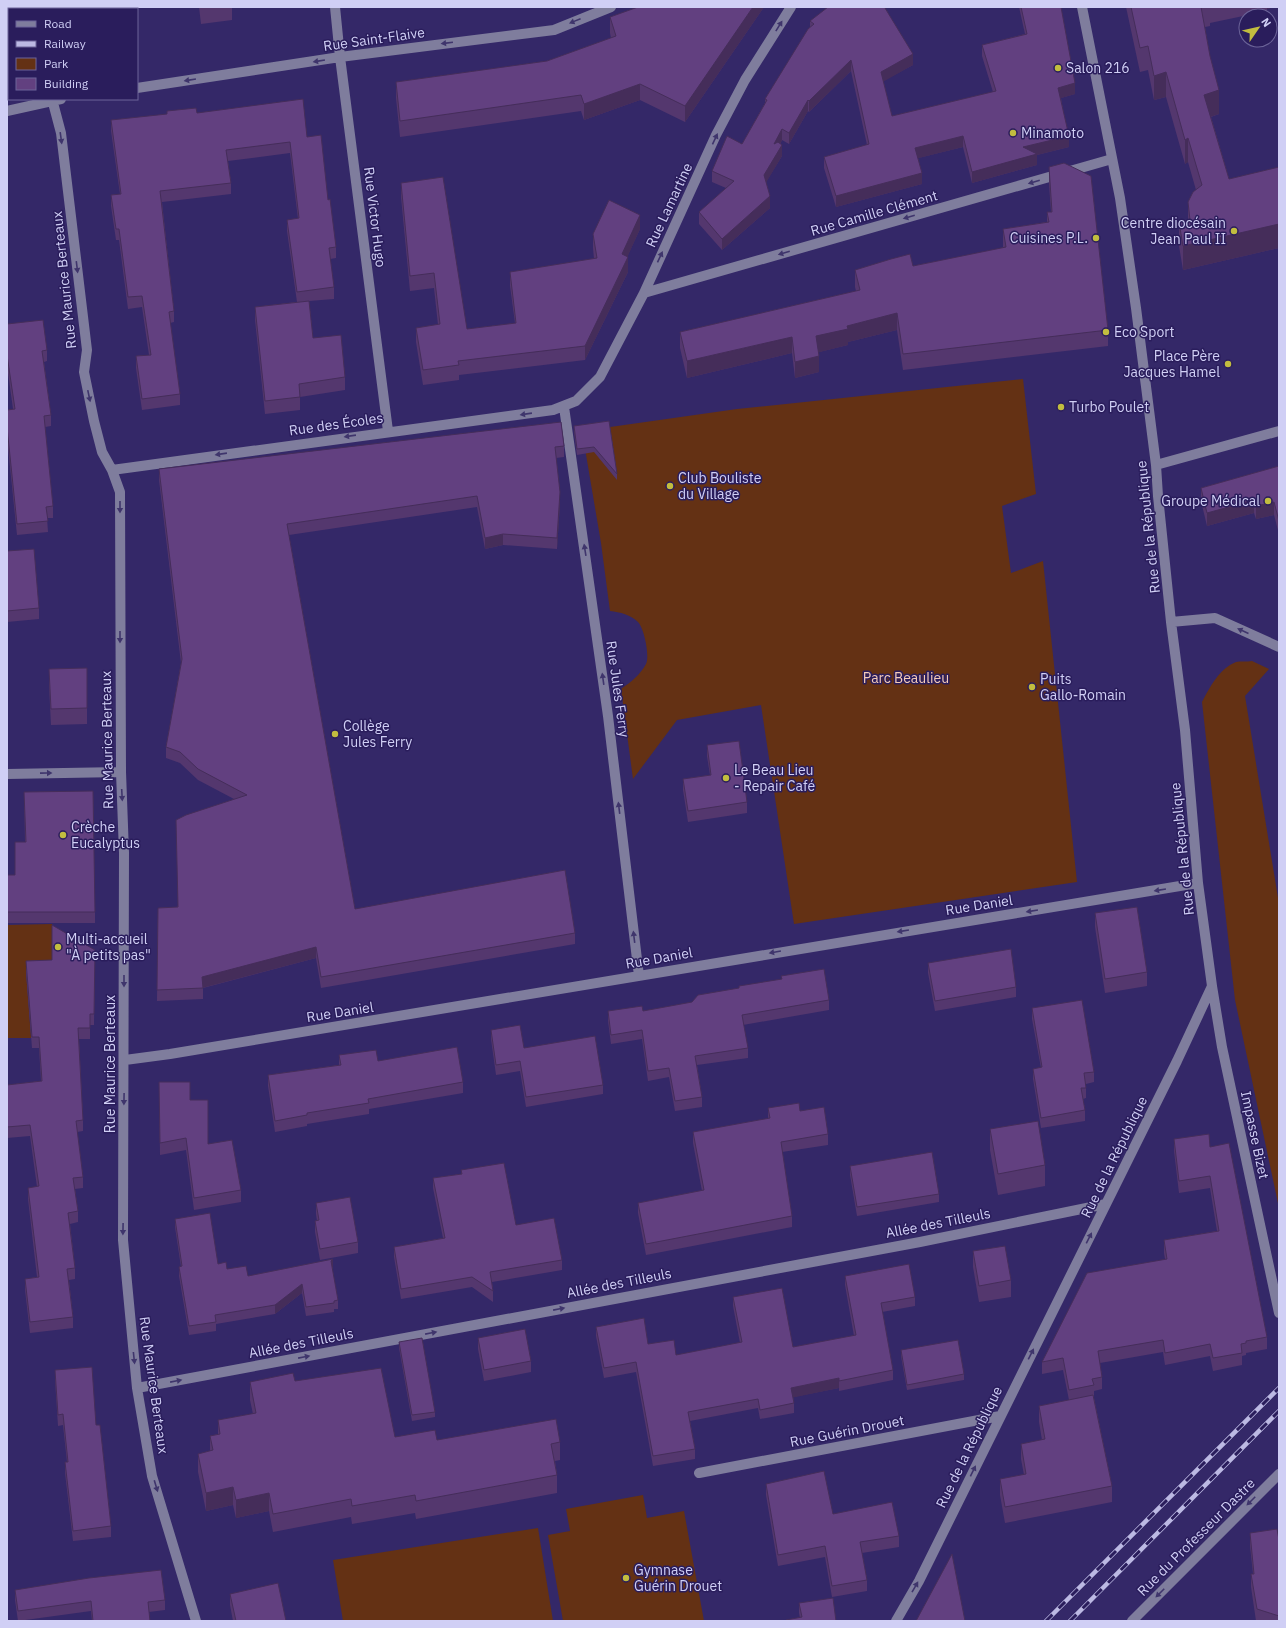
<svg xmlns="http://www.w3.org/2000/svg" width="1286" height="1628" viewBox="0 0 1286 1628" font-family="'IBM Plex Sans',sans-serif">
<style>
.green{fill:#643114}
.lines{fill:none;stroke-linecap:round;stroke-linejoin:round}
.minor{stroke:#7f7d9d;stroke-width:10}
.rail-casing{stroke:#bcb9e3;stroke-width:4.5}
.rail{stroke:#2a1d5c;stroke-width:3;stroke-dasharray:9;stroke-linecap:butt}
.wall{fill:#54376e}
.shaded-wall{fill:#452d5a}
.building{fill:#624080;stroke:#452d5a}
.oneway{fill:#3f356c}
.poi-dot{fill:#c2bd3f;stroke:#2a1d5c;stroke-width:1.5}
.labels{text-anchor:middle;stroke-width:3;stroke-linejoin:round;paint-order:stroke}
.street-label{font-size:14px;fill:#d0cff5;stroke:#2a1d5c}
.poi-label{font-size:14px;fill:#d0cff5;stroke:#2a1d5c;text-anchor:start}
.park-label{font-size:14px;fill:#f6ccb8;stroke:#2a1d5c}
</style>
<rect width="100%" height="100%" fill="#342868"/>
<path class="green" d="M1023 379 1036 494 1002 506 1011 573 1043 561 1077 882 794 924 761 705 677 720 633 779 621 689C631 682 640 675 646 664 650 656 644 628 638 622 631 615 620 612 610 611L601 543 582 431 737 409Z
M1252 661 1269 669 1245 696 1279 904V1208L1235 1000 1202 702C1210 687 1219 669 1236 662 1240 661 1247 662 1252 661Z
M52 924V970L26 972 31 1038H7V925Z
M643 1495 647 1518 684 1511 704 1621H563L548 1535 570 1531 566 1509Z
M538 1528 553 1621H343L333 1560Z"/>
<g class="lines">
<path class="minor" d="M43 7V9
M335 7 340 57 388 431
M137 88 340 57 554 30 611 7
M52 99 61 133 87 350 84 372 94 421 102 452 112 470 120 492 121 772 124 853 123 1240 137 1388 152 1476 196 1621
M7 111 61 99
M644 293 1112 159
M564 407 608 716 639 976
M1156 465 1279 431
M112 470 553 410 576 401 600 377 644 293 716 135 745 80 791 7
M1171 622 1215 618 1279 647
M7 774 121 772
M1212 986 1222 1047 1279 1313
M125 1060 170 1054 1198 883
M137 1388 920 1242 1106 1204
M699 1473 1000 1416
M896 1621 919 1581 1177 1061 1212 986 1198 883 1185 730 1171 622 1158 496 1156 465 1136 308 1120 198 1082 7
M1132 1621 1279 1474"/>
<defs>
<path id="rail" d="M1046 1621 1279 1388
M1070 1621 1279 1411"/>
</defs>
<use href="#rail" class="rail-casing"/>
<use href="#rail" class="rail"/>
</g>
<path class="wall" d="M199 7H232V20L201 24Z
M764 7 685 122 640 100 584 120 581 111 400 137 396 98V82L547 61 611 38 610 33V17Z
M1019 7H1061L1075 94 1061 98 1069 147 1037 155V165L972 183 963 147 918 158 922 184 836 207 824 168V157L867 145 851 71 809 112 808 111 789 144 782 140 780 144 782 156 766 182 770 208 722 250 699 224V212L726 188 712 182V171L742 144 765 103V99L810 27V21L887 11 913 65 883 81 892 116 993 92 982 56V45L1025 34Z
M1126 7H1274L1267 9V11L1210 23V26L1205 27 1219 114 1211 117 1229 179 1279 167V248L1183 270 1179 246V222L1188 221V202L1196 190 1188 162 1185 164 1166 97 1154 100 1148 70 1140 72Z
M197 113 307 137 328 200 336 247V258L330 259 334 287V299L309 301 313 338 345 377V390L300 397V410L265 414 255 320V307L297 302 287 231V220L298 219 290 153 228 161 231 183V194L162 202 174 311V322L170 323 180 394V405L142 410 136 368V356L149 355 142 307 128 309 119 240H116L111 206V195L120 194 111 131V120Z
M1049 167 1108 330V346L903 370 897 330 848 342V345L819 352V372L795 378 792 353 687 378 680 348V332L856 291 855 287V270L913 266 1003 248V229L1047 222V212H1051L1049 184Z
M401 183 467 329 515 323 510 286V272L594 259 593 248V234L640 229 627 257 628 272 585 360 459 375V380L423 385 416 342V328L438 325 434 288 410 291 401 197Z
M7 324 47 350V361L44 362 51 415V426L45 427 53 506V518H47L48 532 17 535 7 438V410L13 409 7 366Z
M609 421 617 474V480L594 452 577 455 574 432V426Z
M564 446V457L556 458 560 503 557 549 503 545 485 549 477 507 289 535 355 909 575 933V944L321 988 316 958 203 988V999L157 1001 158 908 177 907 234 799 198 780 180 763 166 758V747L181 663 159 480V469Z
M1279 466V534L1274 515 1256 519 1254 513 1207 526 1201 501V488Z
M7 551 39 608V619L7 622Z
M87 668V724L51 725 49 685V669Z
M707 745 747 802V813L688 822 683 790V779L710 775 707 756Z
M24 792 95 912V923H7V875H15L25 842Z
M1095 913 1147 972V986L1105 993 1095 927Z
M95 950 94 1025H90V1039H79L83 1120V1131L77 1132 83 1177V1188L75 1189 78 1211V1222L70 1224 75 1268V1279L69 1280 73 1317V1328L30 1333 25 1290V1279L37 1277 28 1199V1188L37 1187 30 1136 7 1138V1085L41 1081 39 1048H32L26 972V961L52 960Z
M928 963 1016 987V997L935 1011 928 973Z
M829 1000V1010L743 1025 748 1048V1058L697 1065 702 1097V1107L675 1111 669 1077 648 1081 642 1039 611 1044 608 1021V1011H643Z
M1032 1008 1094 1072V1082L1086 1084V1098L1083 1099 1085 1110V1121L1041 1128 1033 1079V1069L1041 1068 1032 1019Z
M491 1030 524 1048 603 1085V1094L526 1107 520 1071 496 1075 491 1039Z
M339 1055 378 1061 463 1082V1093L369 1109V1114L307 1124V1126L275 1132 268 1086V1075L339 1065Z
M159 1082 190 1100 208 1144 241 1190V1202L194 1210 186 1150 160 1155Z
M768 1108 800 1111 828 1134V1145L782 1152 792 1216V1227L646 1255 638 1213V1203L702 1191 693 1143V1132L768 1119Z
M990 1129 1045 1165V1186L998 1195 990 1150Z
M1174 1139 1210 1147 1267 1337V1349L1246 1353V1355L1242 1356V1365L1213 1371 1210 1356 1165 1365 1163 1352 1100 1363 1102 1377V1389L1094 1391V1398L1112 1486V1502L1005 1523 1000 1495V1479L1024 1475 1021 1459V1444L1042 1440 1039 1422V1406L1069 1400 1063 1370 1042 1374V1362L1165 1259 1164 1253V1240L1217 1231 1210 1188 1179 1193 1174 1151Z
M850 1166 939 1194V1202L857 1216 850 1175Z
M461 1170 516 1225 562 1260V1270L492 1282 493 1291V1302L472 1287 401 1299 394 1257V1247L443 1238 433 1188V1178L461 1174Z
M316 1203 358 1242V1253L320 1260 315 1232V1221H317L316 1214Z
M175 1219 218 1264 227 1269 248 1276 333 1268 332 1269 338 1300V1309H334V1312L306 1316 302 1293 275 1314 216 1324V1331L189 1335 179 1276V1267H181L175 1227Z
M973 1251 1011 1280V1297L979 1302 973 1267Z
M845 1276 915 1297V1306L882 1312 893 1370V1380L839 1391V1388L793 1397 794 1403V1413L760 1419 758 1408 690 1421 695 1449V1459L653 1466 636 1372 604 1378 596 1336V1327L648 1344 676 1355 740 1343 733 1306V1297L793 1347 854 1336 845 1285Z
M478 1338 531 1361V1372L484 1381 478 1349Z
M399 1342 435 1412V1417L412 1421 399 1348Z
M901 1350 964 1374V1380L907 1390 901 1356Z
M55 1370 96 1425 111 1526V1537L73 1541 65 1473V1462H67L63 1425 58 1426 55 1380Z
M295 1381 395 1437 437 1440 560 1442V1460L555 1461 557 1475V1493L416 1519 415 1513 352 1524 351 1517 273 1532 269 1511 236 1518 233 1505 206 1511 198 1472V1454L210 1451V1436L218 1434V1420L253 1414 250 1400V1382Z
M766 1484 833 1514 899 1536V1547L862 1553 867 1580V1591L832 1597 825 1557 778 1566 766 1495Z
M1250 1533 1279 1540V1621H1256L1251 1587V1574H1253L1250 1546Z
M15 1590 165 1600V1610L149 1612 150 1621H92L91 1611 18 1621 15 1600Z
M230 1594 286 1621H233L230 1605Z
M799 1603 836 1621 800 1618 799 1613Z"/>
<path class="shaded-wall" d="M753 7H764L685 122V106Z
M1267 7H1274L1267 9Z
M913 54V65L881 83V72Z
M851 60V71L809 112V101Z
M1166 72V97L1154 100V76Z
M1075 83V94L1058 99V88Z
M640 84V100L584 120V104Z
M1219 90V114L1204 119V95Z
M808 100V111L789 144V133Z
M782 129V140L774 156V144Z
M963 136V147L915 159V148Z
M1069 136V147L1037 155V165L972 183V172L1023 147Z
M1188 138V162L1185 164V140Z
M782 145V156L764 186V175Z
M922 173V184L836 207V196Z
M770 196V208L722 250V239Z
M640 215V229L622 269V254Z
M1279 224V248L1183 270V246Z
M628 257V272L585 360V346Z
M897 313V330L848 342V345L816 353V336L847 326Z
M792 337V353L687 378V361Z
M819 356V372L795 378V362Z
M560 492V503L557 549V538Z
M1254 500V513L1207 526V513Z
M1274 502V515L1256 519V506Z
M503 534V545L485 549V538Z
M316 947V958L202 988V977Z
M333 1259V1268L331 1270V1261Z
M302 1284V1293L275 1314V1305Z
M839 1378V1388L791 1398V1388Z
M233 1487V1505L206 1511V1493Z
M269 1493V1511L236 1518V1500Z"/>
<path class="building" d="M81 7H122V9H81Z
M638 7H753L685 106 640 84 584 104 581 95 400 121 396 82 547 61 616 36 610 17Z
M828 7H887L885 8 913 54 881 72 892 116 996 91 982 45 1027 34 1021 7H1061L1075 83 1058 88 1069 136 1023 147 1037 154 972 172 963 136 915 148 922 173 836 196 824 157 869 144 851 60 809 101 808 100 789 133 782 129 774 144 778 142 782 145 764 175 770 196 722 239 699 212 734 181 712 171 727 136 742 144 767 100 765 99 808 29 814 24 810 21Z
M1131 7H1201L1210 56 1219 90 1204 95 1229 179 1279 167V224L1183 246 1179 222 1190 220 1188 202 1193 192 1202 185 1188 138 1185 140 1166 72 1154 76 1148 46 1140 48Z
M303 99 307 137 321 135 328 200 330 199 336 247 329 248 334 287 297 292 287 220 299 218 290 142 226 150 231 183 160 191 174 311 169 312 180 394 142 399 136 356 151 355 142 296 128 297 119 229H116L111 195 121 194 111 120 167 114V111L196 108 197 113Z
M1064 163 1091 176 1108 330 903 354 897 313 847 326 848 329 816 336 819 356 795 362 792 337 687 361 680 332 860 290 855 270 891 259 910 254 913 266 1006 247 1003 229 1049 222 1047 212H1052L1049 167Z
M443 177 467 329 516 323 510 272 597 258 593 234 609 200 640 215 622 254 628 257 585 346 458 361 459 365 423 370 416 328 440 324 434 273 410 276 401 183Z
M309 301 313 338 341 335 345 377 299 384 300 397 265 401 255 307Z
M43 320 47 350 42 351 51 415 44 416 53 506 46 507 48 521 17 524 7 427V410L15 409 7 355V324Z
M609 421 617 474 594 447 577 449 574 426Z
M561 422 564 446 555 447 560 492 557 538 503 534 485 538 477 496 287 524 355 909 565 870 575 933 321 977 316 947 202 977 203 988 157 990 158 908 178 907 176 820 186 815 247 795 198 769 180 752 166 747 182 659 159 469Z
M1279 466V521L1274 502 1256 506 1254 500 1207 513 1201 488Z
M34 549 39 608 7 611V551Z
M87 668V708L51 709 49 669Z
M739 741 747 802 688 811 683 779 711 775 707 745Z
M93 791 95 912H7V875H15V842H26L24 792Z
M1137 907 1147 972 1105 979 1095 913Z
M52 925 95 950 94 1014H90V1028H78L83 1120 76 1121 83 1177 73 1178 78 1211 68 1213 75 1268 67 1269 73 1317 30 1322 25 1279 39 1277 28 1188 39 1186 30 1125 7 1127V1085L42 1081 39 1037H32L26 961 52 960Z
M1011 949 1016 987 935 1001 928 963Z
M824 969 829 1000 742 1015 748 1048 695 1056 702 1097 675 1101 669 1068 648 1071 642 1030 611 1035 608 1011 642 1006 643 1011 692 1002 698 995 704 994 739 988V986L782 979 781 976Z
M1082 1000 1094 1072 1084 1073 1086 1088H1081L1085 1110 1041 1118 1033 1069 1042 1067 1032 1008Z
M520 1025 524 1048 595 1036 603 1085 526 1097 520 1061 496 1065 491 1030Z
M457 1047 463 1082 368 1099 369 1103 307 1113V1115L275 1121 268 1075 341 1065 339 1055 376 1050 378 1061Z
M159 1082H190V1100H208V1144L232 1140 241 1190 194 1198 186 1138 160 1143Z
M799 1103 800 1111 824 1107 828 1134 781 1142 792 1216 646 1244 638 1203 704 1190 693 1132 770 1118 768 1108Z
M1038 1121 1045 1165 998 1174 990 1129Z
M1209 1134 1210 1147 1229 1143 1267 1337 1246 1341V1343L1241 1344 1242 1353 1213 1358 1210 1344 1165 1353 1163 1340 1098 1351 1102 1377 1092 1379 1094 1385 1069 1390 1063 1358 1042 1362 1087 1273 1167 1259 1164 1240 1219 1231 1210 1176 1179 1181 1174 1139Z
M932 1152 939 1194 857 1207 850 1166Z
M504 1163 516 1225 554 1218 562 1260 490 1272 493 1291 472 1277 401 1289 394 1247 445 1238 433 1178 462 1174 461 1170Z
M350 1197 358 1242 320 1249 315 1221 319 1220 316 1203Z
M210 1213 218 1264 226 1262 227 1269 246 1266 248 1276 333 1259 331 1261 338 1300 334 1301V1303L306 1307 302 1284 275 1305 215 1315 216 1322 189 1326 179 1267 182 1266 175 1219Z
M1005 1246 1011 1280 979 1286 973 1251Z
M909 1264 915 1297 881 1303 893 1370 839 1381V1378L791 1388 794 1403 760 1410 758 1399 688 1412 695 1449 653 1456 636 1362 604 1368 596 1327 644 1318 648 1344 674 1340 676 1355 742 1342 733 1297 782 1288 793 1347 856 1335 845 1276Z
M525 1329 531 1361 484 1370 478 1338Z
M422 1338 435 1412 412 1415 399 1342Z
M958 1340 964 1374 907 1385 901 1350Z
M92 1367 96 1425H100L111 1526 73 1531 65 1462H68L63 1414 58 1415 55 1370Z
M381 1368 395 1437 435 1430 437 1440 556 1419 560 1442 551 1444 557 1475 416 1501 415 1495 352 1506 351 1499 273 1514 269 1493 236 1500 233 1487 206 1493 198 1454 213 1450 210 1436 220 1434 218 1420 256 1413 250 1382 293 1373 295 1381Z
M1093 1395 1112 1486 1005 1507 1000 1479 1026 1474 1021 1444 1045 1439 1039 1406Z
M824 1471 833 1514 892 1502 899 1536 860 1542 867 1580 832 1586 825 1546 778 1555 766 1484Z
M1277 1529 1279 1540V1616L1257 1609 1251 1574H1254L1250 1533Z
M952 1554 965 1621H916Z
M161 1570 165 1600 148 1602 150 1621H93L91 1601 18 1611 15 1590 89 1578Z
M278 1583 286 1621H236L230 1594Z
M833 1598 836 1621H786V1620L802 1617 799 1603Z"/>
<defs><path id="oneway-solid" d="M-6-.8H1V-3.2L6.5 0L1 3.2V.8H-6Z"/></defs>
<g class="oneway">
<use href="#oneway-solid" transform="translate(575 21) rotate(158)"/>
<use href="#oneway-solid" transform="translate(779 26) rotate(-58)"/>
<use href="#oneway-solid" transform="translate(447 43) rotate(173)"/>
<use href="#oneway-solid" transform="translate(319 61) rotate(171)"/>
<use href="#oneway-solid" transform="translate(190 80) rotate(171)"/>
<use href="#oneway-solid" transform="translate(61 138) rotate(82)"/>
<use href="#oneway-solid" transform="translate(715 139) rotate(-65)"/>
<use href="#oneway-solid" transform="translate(1034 182) rotate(164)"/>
<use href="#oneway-solid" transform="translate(909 217) rotate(164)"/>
<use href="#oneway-solid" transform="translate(784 253) rotate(164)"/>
<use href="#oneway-solid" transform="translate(660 257) rotate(-65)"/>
<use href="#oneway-solid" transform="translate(77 267) rotate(83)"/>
<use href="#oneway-solid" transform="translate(89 396) rotate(78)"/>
<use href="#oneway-solid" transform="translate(526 414) rotate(172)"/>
<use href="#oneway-solid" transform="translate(350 436) rotate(172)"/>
<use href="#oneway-solid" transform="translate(221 454) rotate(172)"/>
<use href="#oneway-solid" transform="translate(120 507) rotate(90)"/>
<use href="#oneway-solid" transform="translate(585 550) rotate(-99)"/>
<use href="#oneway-solid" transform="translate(1243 631) rotate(-156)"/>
<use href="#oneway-solid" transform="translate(120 637) rotate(90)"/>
<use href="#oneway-solid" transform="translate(603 679) rotate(-98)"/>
<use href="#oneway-solid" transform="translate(46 773) rotate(-1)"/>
<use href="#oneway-solid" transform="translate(122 795) rotate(87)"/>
<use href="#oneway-solid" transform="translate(619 808) rotate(-97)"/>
<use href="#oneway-solid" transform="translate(1160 890) rotate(171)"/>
<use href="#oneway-solid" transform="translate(1032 911) rotate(171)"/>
<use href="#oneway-solid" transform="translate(903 931) rotate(171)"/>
<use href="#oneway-solid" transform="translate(634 937) rotate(-97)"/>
<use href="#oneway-solid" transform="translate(775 952) rotate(170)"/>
<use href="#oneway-solid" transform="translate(124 981) rotate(90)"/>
<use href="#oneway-solid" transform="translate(124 1099) rotate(91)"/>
<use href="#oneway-solid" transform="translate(123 1229) rotate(91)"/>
<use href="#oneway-solid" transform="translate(1089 1238) rotate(-63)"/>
<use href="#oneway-solid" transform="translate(559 1309) rotate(-11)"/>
<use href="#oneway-solid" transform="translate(431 1333) rotate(-11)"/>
<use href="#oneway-solid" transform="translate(1031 1354) rotate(-63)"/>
<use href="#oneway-solid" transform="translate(304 1357) rotate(-11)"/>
<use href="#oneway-solid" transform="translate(134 1358) rotate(84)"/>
<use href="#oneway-solid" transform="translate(176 1381) rotate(-11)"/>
<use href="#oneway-solid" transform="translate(973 1471) rotate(-64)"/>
<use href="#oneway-solid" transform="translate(156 1486) rotate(73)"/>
<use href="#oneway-solid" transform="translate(1251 1501) rotate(135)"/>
<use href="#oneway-solid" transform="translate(915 1587) rotate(-60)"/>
<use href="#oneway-solid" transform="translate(1160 1593) rotate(135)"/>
</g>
<g class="poi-dot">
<circle cx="1058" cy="68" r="4"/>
<circle cx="1013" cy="133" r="4"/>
<circle cx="1234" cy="231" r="4"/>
<circle cx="1096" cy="238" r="4"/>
<circle cx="1106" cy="332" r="4"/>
<circle cx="1228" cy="364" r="4"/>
<circle cx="1061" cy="407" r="4"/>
<circle cx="670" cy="486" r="4"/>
<circle cx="1268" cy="501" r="4"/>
<circle cx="1032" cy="687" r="4"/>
<circle cx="335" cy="734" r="4"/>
<circle cx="726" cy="778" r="4"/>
<circle cx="63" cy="835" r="4"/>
<circle cx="58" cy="947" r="4"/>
<circle cx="626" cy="1578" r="4"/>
</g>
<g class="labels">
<g class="street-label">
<text transform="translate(374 39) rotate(-8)" y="5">Rue Saint-Flaive</text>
<text transform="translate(669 205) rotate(-65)" y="5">Rue Lamartine</text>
<text transform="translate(874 213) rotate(-16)" y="5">Rue Camille Clément</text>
<text transform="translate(375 217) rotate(83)" y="5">Rue Victor Hugo</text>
<text transform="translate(64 280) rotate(-96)" y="5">Rue Maurice Berteaux</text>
<text transform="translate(336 424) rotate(-8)" y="5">Rue des Écoles</text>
<text transform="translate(1148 527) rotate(-96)" y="5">Rue de la République</text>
<text transform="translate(618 689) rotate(82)" y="5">Rue Jules Ferry</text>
<text transform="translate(107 740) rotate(-91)" y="5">Rue Maurice Berteaux</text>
<text transform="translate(1182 849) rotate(-96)" y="5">Rue de la République</text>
<text transform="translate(979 905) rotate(-9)" y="5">Rue Daniel</text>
<text transform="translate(659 958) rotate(-10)" y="5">Rue Daniel</text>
<text transform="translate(340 1012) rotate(-9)" y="5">Rue Daniel</text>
<text transform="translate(110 1064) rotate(-90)" y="5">Rue Maurice Berteaux</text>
<text transform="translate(1255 1135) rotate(78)" y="5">Impasse Bizet</text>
<text transform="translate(1114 1157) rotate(-64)" y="5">Rue de la République</text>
<text transform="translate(938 1223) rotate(-11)" y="5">Allée des Tilleuls</text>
<text transform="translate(619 1283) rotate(-11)" y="5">Allée des Tilleuls</text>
<text transform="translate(301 1343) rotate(-11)" y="5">Allée des Tilleuls</text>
<text transform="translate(154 1385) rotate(82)" y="5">Rue Maurice Berteaux</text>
<text transform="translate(847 1431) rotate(-11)" y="5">Rue Guérin Drouet</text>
<text transform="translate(969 1447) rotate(-64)" y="5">Rue de la République</text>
<text transform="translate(1196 1537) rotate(-45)" y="5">Rue du Professeur Dastre</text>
</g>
<g class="poi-label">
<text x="1066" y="73">Salon 216</text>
<text x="1021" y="138">Minamoto</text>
<text x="1226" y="228" text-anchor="end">Centre diocésain<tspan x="1226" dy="16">Jean Paul II</tspan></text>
<text x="1088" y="243" text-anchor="end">Cuisines P.L.</text>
<text x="1114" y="337">Eco Sport</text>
<text x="1220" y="361" text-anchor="end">Place Père<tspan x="1220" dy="16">Jacques Hamel</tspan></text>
<text x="1069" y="412">Turbo Poulet</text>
<text x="678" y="483">Club Bouliste<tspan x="678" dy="16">du Village</tspan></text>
<text x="1260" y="506" text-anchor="end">Groupe Médical</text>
<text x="1040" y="684">Puits<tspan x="1040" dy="16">Gallo-Romain</tspan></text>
<text x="343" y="731">Collège<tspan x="343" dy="16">Jules Ferry</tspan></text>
<text x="734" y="775">Le Beau Lieu<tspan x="734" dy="16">- Repair Café</tspan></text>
<text x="71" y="832">Crèche<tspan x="71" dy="16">Eucalyptus</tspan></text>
<text x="66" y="944">Multi-accueil<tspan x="66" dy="16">"À petits pas"</tspan></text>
<text x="634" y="1575">Gymnase<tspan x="634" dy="16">Guérin Drouet</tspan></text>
</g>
<g class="park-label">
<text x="906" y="683">Parc Beaulieu</text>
</g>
</g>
<rect width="1286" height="1628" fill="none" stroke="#d0cff5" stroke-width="16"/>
<rect x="8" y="8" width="130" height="92" fill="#2a1d5c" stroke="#6c6499"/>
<rect x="16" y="21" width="20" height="6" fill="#7f7d9d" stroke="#6c6499"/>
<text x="44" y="28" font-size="12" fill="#d0cff5">Road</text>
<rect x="16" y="41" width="20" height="6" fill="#bcb9e3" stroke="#6c6499"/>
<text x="44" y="48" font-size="12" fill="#d0cff5">Railway</text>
<rect x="16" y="58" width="20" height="12" fill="#643114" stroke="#6c6499"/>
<text x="44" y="68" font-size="12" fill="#d0cff5">Park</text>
<rect x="16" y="78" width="20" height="12" fill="#624080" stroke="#6c6499"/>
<text x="44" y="88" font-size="12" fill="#d0cff5">Building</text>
<g transform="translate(1258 28) rotate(56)"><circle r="19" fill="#2a1d5c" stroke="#6c6499"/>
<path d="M0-3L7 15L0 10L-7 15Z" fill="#c2bd3f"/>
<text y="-6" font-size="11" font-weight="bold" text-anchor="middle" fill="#d0cff5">N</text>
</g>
</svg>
